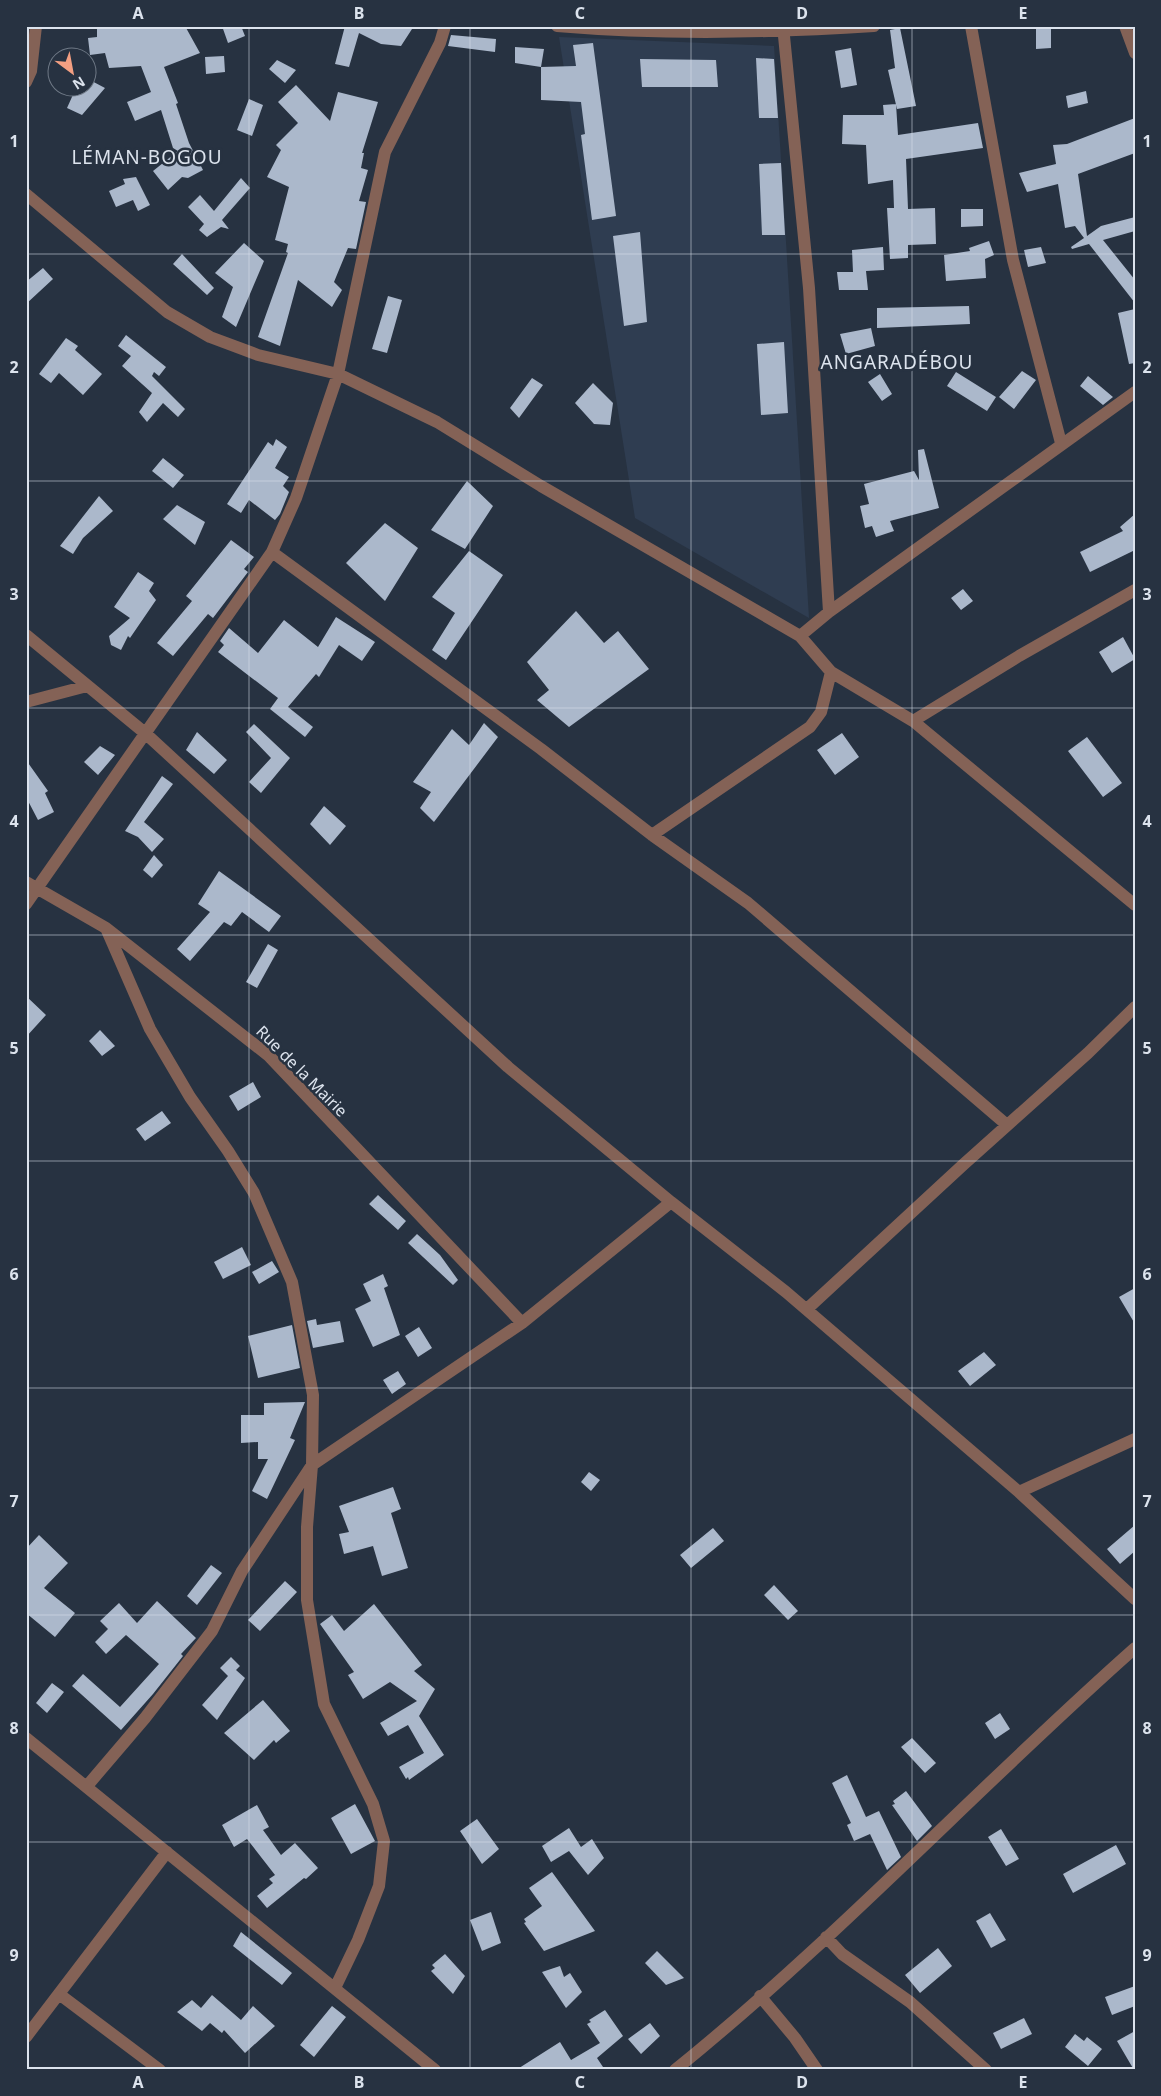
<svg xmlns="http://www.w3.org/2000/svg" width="1161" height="2096" viewBox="0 0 1161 2096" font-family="'Noto Sans',sans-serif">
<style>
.built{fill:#2f3d51}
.building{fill:#abb8cb}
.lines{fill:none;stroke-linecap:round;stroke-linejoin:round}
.minor{stroke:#846256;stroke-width:12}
.grid{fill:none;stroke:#dce3ed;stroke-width:1;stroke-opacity:0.55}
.labels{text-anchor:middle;stroke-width:5;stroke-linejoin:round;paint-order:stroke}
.street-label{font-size:16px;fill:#dce3ed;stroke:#273241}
.quarter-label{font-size:19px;letter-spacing:1px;fill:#dce3ed;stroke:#273241}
.neatline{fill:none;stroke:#dce3ed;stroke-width:2}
.grid-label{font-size:16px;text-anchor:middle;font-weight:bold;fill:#dce3ed}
</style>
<rect width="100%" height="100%" fill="#273241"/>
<path class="built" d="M559 37 774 46 809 618 635 518Z"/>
<path class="building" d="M97 26H185L200 53 164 67 178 103 176 104 189 143 203 170 188 178 182 177 168 190 153 171 178 151 173 148 161 110 135 121 127 102 151 92 141 66 109 68 105 53 90 55 88 38 97 37Z
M222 26H241L245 36 228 43Z
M345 26H386L412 29 401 46 381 44 359 33 349 67 335 64Z
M1036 26H1051V48L1036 49Z
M900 28 916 106 897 109 888 70 895 68 890 30Z
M451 35 496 39 495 52 448 46Z
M593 43 616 216 592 220 581 135 585 134 581 102 541 100V67L576 66 573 45Z
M515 47 544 49 541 67 515 63Z
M851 48 857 85 841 88 835 51Z
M224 56 225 72 206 74 205 57Z
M756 58 774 59 778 118H759Z
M640 59 716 60 718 87H642Z
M277 60 296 70 285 83 269 69Z
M88 79 105 88 82 115 67 108 76 88H88Z
M296 85 330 121 338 92 378 102 362 153H364L361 168 368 170 359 201 366 202 356 249 348 248 334 282 342 290 332 307 298 280 280 346 258 337 288 253 286 252 288 244 275 240 289 187 267 177 281 150 276 145 298 123 278 102Z
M1086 91 1088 103 1068 108 1066 96Z
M249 99 263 105 252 136 237 130Z
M896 104 898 135 978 123 983 148 906 159 908 209 935 208 936 244 908 245V258L890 259 887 208H894L893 180 868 184 866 145 842 144 843 115H884L883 105Z
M1135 118V153L1078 174 1087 236 1101 226 1135 217V231L1103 240 1135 280V303L1089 244 1072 249 1071 247 1084 238 1075 226 1065 228 1058 184 1027 192 1019 173 1056 164 1053 145 1067 144Z
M781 163 785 235H762L759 164Z
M136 177 150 205 138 211 133 200 116 207 109 191 125 184 123 179Z
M241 178 250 188 222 220 229 229 221 227 207 237 199 230 204 224 188 207 200 195 214 211Z
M961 209H983V226L961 227Z
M640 232 647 322 624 326 613 236Z
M989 241 994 255 985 259 986 278 946 281 944 255 970 251 969 248Z
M244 243 264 261 236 327 222 317 233 287 215 273Z
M883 247 884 270 866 271 868 290H839L837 272H853L852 250Z
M1041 247 1046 263 1028 267 1024 250Z
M182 254 214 288 207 295 173 264Z
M43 268 53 279 26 304V282Z
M388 296 402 300 387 353 372 349Z
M969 306 970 324 877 328V308Z
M1135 309V363L1129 364 1118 313Z
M871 328 875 346 846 354 840 334Z
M126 335 166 367 159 376 154 372 152 376 185 409 178 417 163 403 147 422 139 412 152 393 122 366 131 356 118 346Z
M66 338 78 346 75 350 102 374 83 395 59 373 51 383 39 374Z
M784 342 788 413 761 415 757 344Z
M1022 371 1036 380 1014 409 999 397Z
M956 372 996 397 987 411 947 386Z
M880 374 892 394 882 401 868 382Z
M1088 376 1113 397 1103 405 1080 386Z
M532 378 543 385 519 418 510 408Z
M593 383 613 403 610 425 594 424 575 403Z
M276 439 287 447 275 468 289 477 283 486 289 492 280 514 275 520 249 500 241 513 227 504 268 442 273 446Z
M924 449 939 508 890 521 894 531 876 537 872 526 865 528 860 506 869 504 864 484 914 471 919 480 918 450Z
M163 458 184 475 173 488 152 471Z
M467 481 493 506 465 549 431 530Z
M99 496 113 511 83 538 73 554 60 546Z
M177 505 205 522 195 545 163 519Z
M1135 514V550L1090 572 1080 552 1123 531 1120 527Z
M385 523 418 548 385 601 346 563Z
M231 540 254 557 244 569 248 572 213 618 208 614 173 656 157 643 192 601 186 596Z
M469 551 503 575 446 660 432 650 455 613 432 597Z
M138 572 154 583 149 591 156 600 130 638 128 636 121 650 111 645 109 636 130 618 114 607Z
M963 589 973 601 961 610 951 598Z
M576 611 604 643 618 631 649 669 569 727 537 700 549 690 527 662Z
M336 617 375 642 362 661 339 645 319 677 316 674 288 707 313 727 305 737 270 709 278 698 218 652 224 645 220 641 229 628 258 653 284 620 318 647Z
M1123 637 1135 659 1112 673 1099 652Z
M484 723 498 737 434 822 420 808 431 792 413 782 452 729 469 745Z
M254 724 290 758 261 793 249 782 271 758 246 732Z
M197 732 227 760 214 774 186 750Z
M842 733 859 757 835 775 817 750Z
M1087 737 1122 783 1103 797 1068 751Z
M100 746 115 755 98 775 84 762Z
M26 760 48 791 45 793 54 812 38 820 26 797Z
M162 776 173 784 144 822 164 839 152 852 138 837 125 831Z
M324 806 346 826 330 845 310 824Z
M154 855 163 865 152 878 143 870Z
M219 871 281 916 269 932 242 912 231 926 224 922 190 961 177 949 210 912 198 904Z
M268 944 278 950 257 988 246 982Z
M26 996 46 1015 26 1037Z
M100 1030 115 1046 102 1056 89 1041Z
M253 1082 261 1097 238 1111 229 1096Z
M162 1111 171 1123 145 1141 136 1129Z
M378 1195 406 1221 398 1230 369 1204Z
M417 1234 440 1255 458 1280 453 1285 408 1243Z
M242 1247 251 1265 223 1279 214 1262Z
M272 1261 279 1272 259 1284 252 1272Z
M383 1274 388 1286 384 1288 400 1335 373 1347 355 1309 371 1301 363 1284Z
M1135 1288V1324L1119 1297Z
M316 1319 317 1325 340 1321 344 1342 313 1348 307 1321Z
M292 1325 300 1368 258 1378 248 1336Z
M419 1327 432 1348 418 1357 405 1336Z
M984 1352 996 1365 970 1386 958 1371Z
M398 1371 406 1384 392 1394 383 1380Z
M305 1402 290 1438 295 1440 267 1499 252 1491 268 1459H258V1442L241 1443V1415H264V1403Z
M589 1472 600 1480 591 1491 581 1482Z
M393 1487 401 1509 391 1513 408 1568 382 1576 373 1546 344 1554 339 1534 349 1532 339 1506Z
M1135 1525V1551L1120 1564 1107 1549Z
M713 1528 724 1541 691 1568 680 1555Z
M39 1535 68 1563 44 1588 75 1613 55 1637 26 1613V1549Z
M211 1565 222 1573 197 1605 187 1596Z
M285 1581 297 1592 260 1631 248 1620Z
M774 1585 798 1611 788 1620 764 1595Z
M157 1601 196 1638 181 1654 183 1656 153 1694 121 1730 72 1686 83 1674 120 1707 159 1664 126 1635 106 1654 95 1642 108 1629 100 1621 119 1603 137 1623Z
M374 1604 422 1665 414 1671 435 1689 419 1716 444 1755 409 1780 408 1777 406 1779 399 1767 424 1753 408 1725 388 1736 380 1723 417 1701 390 1682 363 1699 348 1675 354 1672 320 1624 332 1615 344 1631Z
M231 1657 240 1666 236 1670 245 1678 217 1720 202 1705 228 1676 220 1668Z
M52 1683 64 1692 47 1713 36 1703Z
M263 1700 290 1731 276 1743 274 1740 254 1760 224 1733Z
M1000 1713 1010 1729 995 1739 985 1723Z
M912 1738 936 1763 925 1773 901 1747Z
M847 1775 866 1817 879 1811 901 1857 887 1870 870 1834 854 1841 847 1825 851 1823 832 1783Z
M906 1791 932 1826 917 1841 892 1805 895 1804 893 1801Z
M355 1804 375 1841 351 1854 331 1818Z
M257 1805 269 1827 263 1830 281 1855 295 1843 318 1868 306 1879 304 1878 267 1908 257 1896 273 1883 269 1879 275 1875 247 1839 234 1847 222 1825Z
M477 1819 499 1849 482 1864 460 1831Z
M569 1828 581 1847 592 1839 604 1858 588 1875 569 1851 551 1862 542 1846Z
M1001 1829 1019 1859 1006 1866 988 1837Z
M1116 1845 1126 1864 1073 1893 1063 1874Z
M552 1872 595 1931 544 1951 524 1923 526 1922 524 1919 542 1906 529 1888Z
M491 1912 501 1943 482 1951 470 1920Z
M990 1913 1006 1940 991 1948 976 1921Z
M241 1932 292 1973 282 1985 233 1946Z
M938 1948 952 1966 920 1993 905 1975Z
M657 1951 684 1978 666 1985 645 1963Z
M445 1954 465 1976 453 1994 431 1971 435 1968 432 1965Z
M560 1966 564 1977 570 1973 582 1992 566 2008 542 1972Z
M1135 1986V2006L1112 2015 1105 1997Z
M212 1995 241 2020 253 2006 275 2026 245 2053 224 2030 222 2033 210 2023 202 2031 177 2012 192 2000 201 2008Z
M332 2006 346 2017 314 2057 300 2045Z
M605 2010 623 2036 597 2058 605 2070H516L560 2042 571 2060 600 2043 587 2024 591 2022 589 2020Z
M1024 2018 1032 2034 1001 2049 993 2033Z
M650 2023 660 2036 641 2054 628 2039Z
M1135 2031V2070H1134L1117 2041Z
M1075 2034 1084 2041 1087 2037 1102 2049 1088 2066 1065 2047Z"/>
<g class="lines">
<path class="minor" d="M557 26C663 35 768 33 874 26
M783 26 809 288 829 612 800 636
M971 26 1013 260 1061 443
M1125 26 1135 53
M26 82 31 71 36 26
M26 194 167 312 210 337 258 355 338 374 437 422 541 486 800 636 831 672 913 721 1135 905
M272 552 541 749 652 835 748 903 1007 1125
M829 612 1135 392
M26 635 145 733 508 1067 671 1202 786 1292 1019 1492 1135 1599
M26 702 87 686
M913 721 1019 656 1135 590
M652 835 810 727 821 712 831 672
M26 882 106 928 269 1056 522 1323
M26 904 272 552 296 498 338 374 385 152 440 43 445 26
M807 1309 964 1164 1088 1053 1135 1007
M1019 1492 1135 1439
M26 1738 435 2070
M87 1786 145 1718 212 1631 242 1571 312 1465 313 1395 292 1282 254 1193 228 1151 190 1097 150 1029 106 928
M826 1937 842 1954 910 2002 986 2070
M335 1988 358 1940 379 1886 384 1841 373 1804 324 1704 307 1600V1527L312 1465 522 1323 671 1202
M59 1994 160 2070
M760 1996 795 2038 817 2070
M26 2037 167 1852
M675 2070C837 1939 979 1786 1135 1648"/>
</g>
<path class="grid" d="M249 26V2070M470 26V2070M691 26V2070M912 26V2070M26 254H1135M26 481H1135M26 708H1135M26 935H1135M26 1161H1135M26 1388H1135M26 1615H1135M26 1842H1135"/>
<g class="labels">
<g class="street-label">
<text transform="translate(302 1071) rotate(45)" y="6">Rue de la Mairie</text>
</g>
<g class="quarter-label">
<text x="147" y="164">LÉMAN-BOGOU</text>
<text x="897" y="369">ANGARADÉBOU</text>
</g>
</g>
<rect width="1161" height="2096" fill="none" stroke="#273241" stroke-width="55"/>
<g transform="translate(72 72) rotate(148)"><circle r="24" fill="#273241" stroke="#6f7986"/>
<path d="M0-4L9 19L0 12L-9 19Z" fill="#f39f82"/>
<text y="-8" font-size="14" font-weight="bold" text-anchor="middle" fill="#dce3ed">N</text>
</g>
<rect x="28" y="28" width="1106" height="2040" class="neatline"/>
<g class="grid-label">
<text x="138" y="19">A</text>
<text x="359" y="19">B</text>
<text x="580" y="19">C</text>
<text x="802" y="19">D</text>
<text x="1023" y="19">E</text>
<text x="14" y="147">1</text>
<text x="1147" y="147">1</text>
<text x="14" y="373">2</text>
<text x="1147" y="373">2</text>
<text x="14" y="600">3</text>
<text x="1147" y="600">3</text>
<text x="14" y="827">4</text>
<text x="1147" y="827">4</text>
<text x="14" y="1054">5</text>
<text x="1147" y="1054">5</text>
<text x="14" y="1280">6</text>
<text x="1147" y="1280">6</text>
<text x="14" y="1507">7</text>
<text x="1147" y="1507">7</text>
<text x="14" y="1734">8</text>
<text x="1147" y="1734">8</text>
<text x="14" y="1961">9</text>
<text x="1147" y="1961">9</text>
<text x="138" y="2088">A</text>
<text x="359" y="2088">B</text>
<text x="580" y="2088">C</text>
<text x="802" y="2088">D</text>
<text x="1023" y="2088">E</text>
</g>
</svg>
